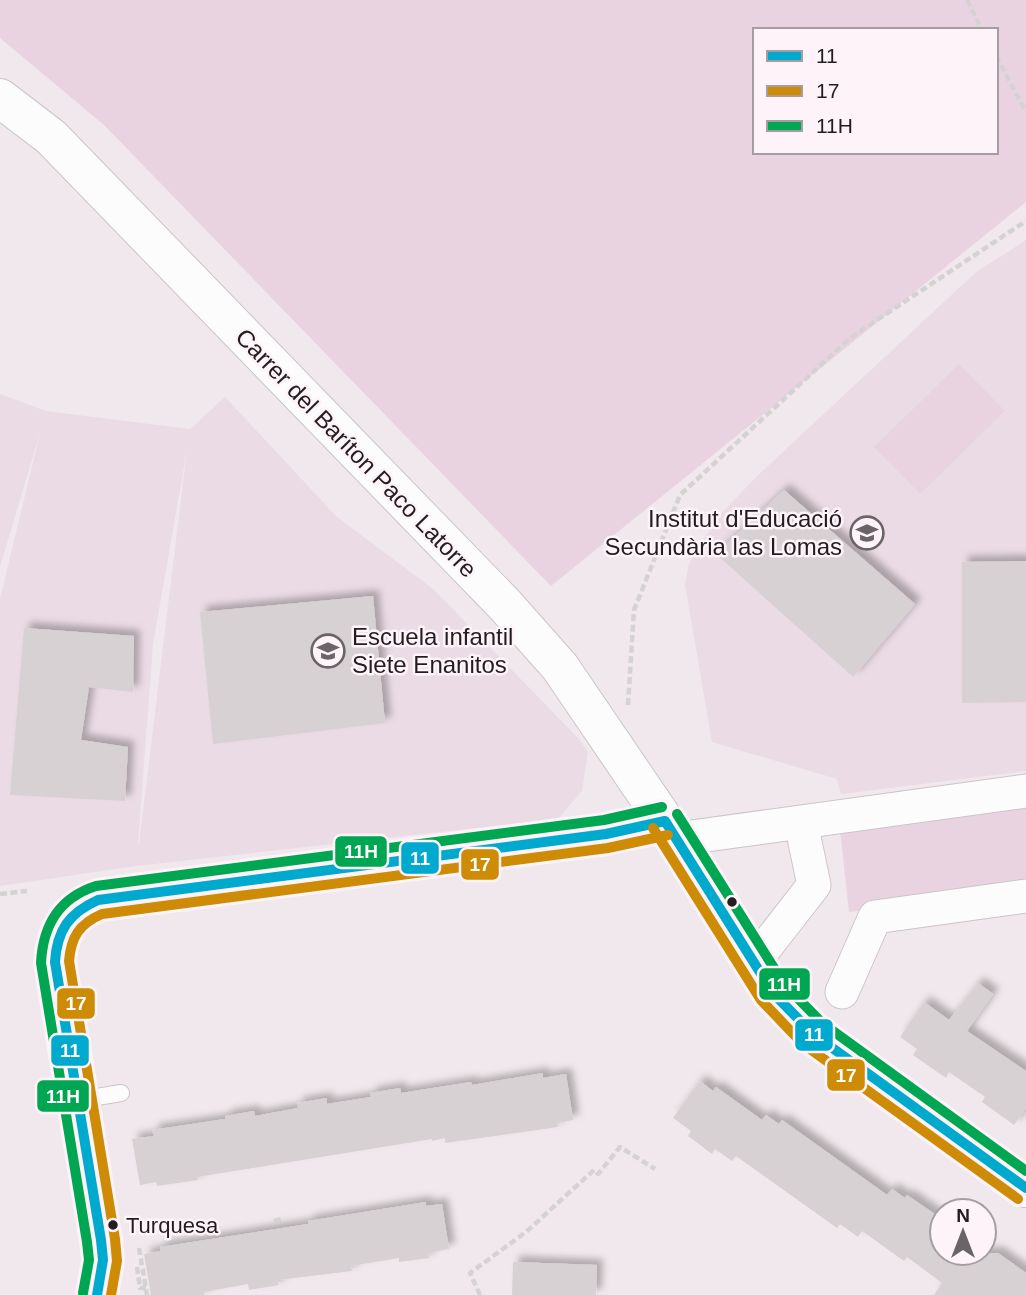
<svg xmlns="http://www.w3.org/2000/svg" width="1026" height="1295" viewBox="0 0 1026 1295" font-family="Arial,sans-serif">
<style>
.built{fill:#ebdbe4;fill-rule:evenodd}
.green{fill:#ead3e0;fill-rule:evenodd}
.building{fill:#d7d1d4;filter:url(#shadow)}
.lines{fill:none;stroke-linecap:round;stroke-linejoin:round}
.lane-casing{stroke:#cbc5c8;stroke-width:18}
.street-casing{stroke:#cbc5c8;stroke-width:35}
.secondary-casing{stroke:#cbc5c8;stroke-width:40}
.path{stroke:#d5d2d3;stroke-width:4.5;stroke-dasharray:7 3.5;stroke-linecap:butt}
.lane{stroke:#fdfcfc;stroke-width:16}
.street{stroke:#fdfcfc;stroke-width:33}
.secondary{stroke:#fdfcfc;stroke-width:38}
.bus-1-casing{stroke:#fdf3f9;stroke-width:16}
.bus-2-casing{stroke:#fdf3f9;stroke-width:16}
.bus-3-casing{stroke:#fdf3f9;stroke-width:16}
.bus-1{stroke:#00a9ce;stroke-width:10}
.bus-2{stroke:#cd8b06;stroke-width:10}
.bus-3{stroke:#00a651;stroke-width:10}
.bus-dot{fill:#231d20;stroke:#fdf3f9;stroke-width:2.5}
.labels{text-anchor:middle;stroke-width:5;stroke-linejoin:round;paint-order:stroke}
.bus-label{font-size:22px;fill:#231d20;stroke:#fdf3f9;text-anchor:start}
.street-label{font-size:24px;fill:#231d20;stroke:#fdf3f9}
.poi-label{font-size:24px;fill:#231d20;stroke:#fdf3f9;text-anchor:end}
.line-badge{stroke:#fdf3f9;stroke-width:2.5}
.badge-label{font-size:19px;text-anchor:middle;font-weight:bold;fill:#fff}
</style>
<defs>
<filter id="shadow"><feDropShadow dx="6" dy="-6" stdDeviation="3.5" flood-color="#0004"/></filter>
</defs>
<rect width="100%" height="100%" fill="#f0e8ec"/>
<path class="built" d="M1026 240V771L841 794 837 779 712 742 685 585 689 564 696 551 719 516 756 477 975 273Z
M0 394 46 411 190 429 225 397 337 517 432 588 580 740 588 753 582 791 558 819 136 866 0 886V599L40 433 0 567ZM187 450 139 844H138L153 644Z"/>
<path class="green" d="M0 0H1026V202L551 586 104 125 0 38ZM755 30H996V152H755Z
M959 364 1005 411 920 494 874 447Z
M1026 804V893L849 912 840 829Z"/>
<path class="building" d="M784 490 915 604 853 677 716 554Z
M1026 561V702L962 703V562Z
M373 596 385 723 213 744 200 612Z
M24 628 134 636 133 692 89 687 81 740 128 747 125 801 10 795Z
M978 983 993 994 967 1031 1026 1071V1108L1014 1125 982 1102 985 1097 949 1072 946 1078 913 1055 917 1049 900 1037 924 1002 949 1020Z
M543 1073V1078L566 1074 573 1120 557 1123 558 1127 445 1143V1138L432 1141V1139L197 1177 198 1180 157 1186 156 1182 140 1185 132 1139 154 1136 152 1130 225 1119V1116L254 1111 255 1116 298 1108 297 1103 327 1098V1104L371 1097 370 1093 400 1088 401 1093 471 1082 472 1085Z
M700 1081 713 1091 716 1087 762 1120 766 1115 779 1124 782 1120 887 1195 892 1189 905 1198 907 1195 942 1219V1253H998L1026 1273V1295H934L942 1283 907 1257 904 1261 862 1231 858 1237 840 1224 837 1228 736 1156 732 1161 715 1149 712 1154 688 1136 691 1131 673 1118Z
M426 1202V1206L442 1204 449 1249 428 1253 429 1258 399 1262V1258L351 1266 352 1271 277 1280 279 1285 249 1290 248 1284 204 1292V1295H151L144 1254 160 1251V1247L308 1224V1221Z
M513 1262 597 1265 596 1295H512Z"/>
<g class="lines">
<defs>
<path id="lane" d="M79 1100 121 1093"/>
<path id="street" d="M677 839 1026 791
M754 962 814 885 801 823
M842 992 875 917 1026 896"/>
<path id="secondary" d="M0 98 51 137 506 606 560 667 677 839 773 993 813 1034 1026 1188
M97 1295 103 1260 101 1240 55 962C56 928 67 912 98 900L606 834 665 821"/>
</defs>
<use href="#lane" class="lane-casing"/>
<use href="#street" class="street-casing"/>
<use href="#secondary" class="secondary-casing"/>
<path class="path" d="M967 0 982 30
M996 56 1026 112
M628 705 634 610 680 495 850 338 1026 221
M0 894 27 891
M274 1221 282 1219
M199 1233 214 1230
M139 1248 147 1295
M137 1267 140 1288H146
M480 1295 470 1273 526 1232 594 1170 598 1174 620 1147 655 1169"/>
<use href="#lane" class="lane"/>
<use href="#street" class="street"/>
<use href="#secondary" class="secondary"/>
<defs>
<path id="bus-1" d="M665 821 773 993 813 1034 1026 1188
M97 1295 103 1260 101 1240 55 962C57 930 69 913 98 900L606 834 665 821"/>
<path id="bus-2" d="M653 828 761 1000 803 1044 1018 1199
M111 1295 117 1261 115 1239 69 961C71 937 79 924 102 914L608 848 668 835"/>
<path id="bus-3" d="M677 814 784 984 822 1023 1026 1171
M83 1293 89 1260 87 1242 41 963C43 925 59 898 96 886L604 820 662 807"/>
</defs>
<use href="#bus-1" class="bus-1-casing"/>
<use href="#bus-2" class="bus-2-casing"/>
<use href="#bus-3" class="bus-3-casing"/>
<use href="#bus-1" class="bus-1"/>
<use href="#bus-2" class="bus-2"/>
<use href="#bus-3" class="bus-3"/>
</g>
<defs>
<symbol id="school-ring" viewBox="-11 -11 22 22"><circle r="9.5" fill="#fdf3f9" stroke="#6b6467" stroke-width="1.5"/><path d="M0-5L7-2L0 1L-7-2ZM-4 1L0 2.5L4 1V4Q0 6-4 4Z" fill="#6b6467"/></symbol>
</defs>
<g fill-rule="evenodd">
<use href="#school-ring" x="848" y="514" width="38" height="38"/>
<use href="#school-ring" x="309" y="632" width="38" height="38"/>
</g>
<g class="bus-dot">
<circle cx="732" cy="902" r="6"/>
<circle cx="113" cy="1225" r="6"/>
</g>
<g class="labels">
<g class="bus-label">
<text x="126" y="1233">Turquesa</text>
</g>
<g class="street-label">
<text transform="translate(356 453) rotate(46)" y="8">Carrer del Baríton Paco Latorre</text>
</g>
<g class="poi-label">
<text x="842" y="527">Institut d'Educació<tspan x="842" dy="28">Secundària las Lomas</tspan></text>
<text x="352" y="645" text-anchor="start">Escuela infantil<tspan x="352" dy="28">Siete Enanitos</tspan></text>
</g>
</g>
<g class="line-badge">
<rect x="334" y="835" width="54" height="33" rx="7" fill="#00a651"/>
<rect x="400" y="841" width="40" height="34" rx="7" fill="#00a9ce"/>
<rect x="460" y="848" width="40" height="33" rx="7" fill="#cd8b06"/>
<rect x="758" y="967" width="53" height="34" rx="7" fill="#00a651"/>
<rect x="56" y="987" width="40" height="33" rx="7" fill="#cd8b06"/>
<rect x="794" y="1018" width="40" height="34" rx="7" fill="#00a9ce"/>
<rect x="50" y="1034" width="40" height="33" rx="7" fill="#00a9ce"/>
<rect x="826" y="1058" width="40" height="34" rx="7" fill="#cd8b06"/>
<rect x="36" y="1079" width="54" height="34" rx="7" fill="#00a651"/>
</g>
<g class="badge-label">
<text x="361" y="858">11H</text>
<text x="420" y="865">11</text>
<text x="480" y="871">17</text>
<text x="784" y="991">11H</text>
<text x="76" y="1010">17</text>
<text x="814" y="1041">11</text>
<text x="70" y="1057">11</text>
<text x="846" y="1082">17</text>
<text x="63" y="1103">11H</text>
</g>
<rect x="753" y="28" width="245" height="126" fill="#fdf3f9" stroke="#a69da2" stroke-width="2"/>
<rect x="767" y="51" width="35" height="10" fill="#00a9ce" stroke="#a69da2" stroke-width="2"/>
<text x="816" y="63" font-size="21" fill="#231d20">11</text>
<rect x="767" y="86" width="35" height="10" fill="#cd8b06" stroke="#a69da2" stroke-width="2"/>
<text x="816" y="98" font-size="21" fill="#231d20">17</text>
<rect x="767" y="121" width="35" height="10" fill="#00a651" stroke="#a69da2" stroke-width="2"/>
<text x="816" y="133" font-size="21" fill="#231d20">11H</text>
<g transform="translate(963 1232)"><circle r="33" fill="#fdf3f9" stroke="#a69da2" stroke-width="2"/>
<path d="M0-5L12 26L0 18L-12 26Z" fill="#6b6467"/>
<text y="-10" font-size="19" font-weight="bold" text-anchor="middle" fill="#231d20">N</text>
</g>
</svg>
